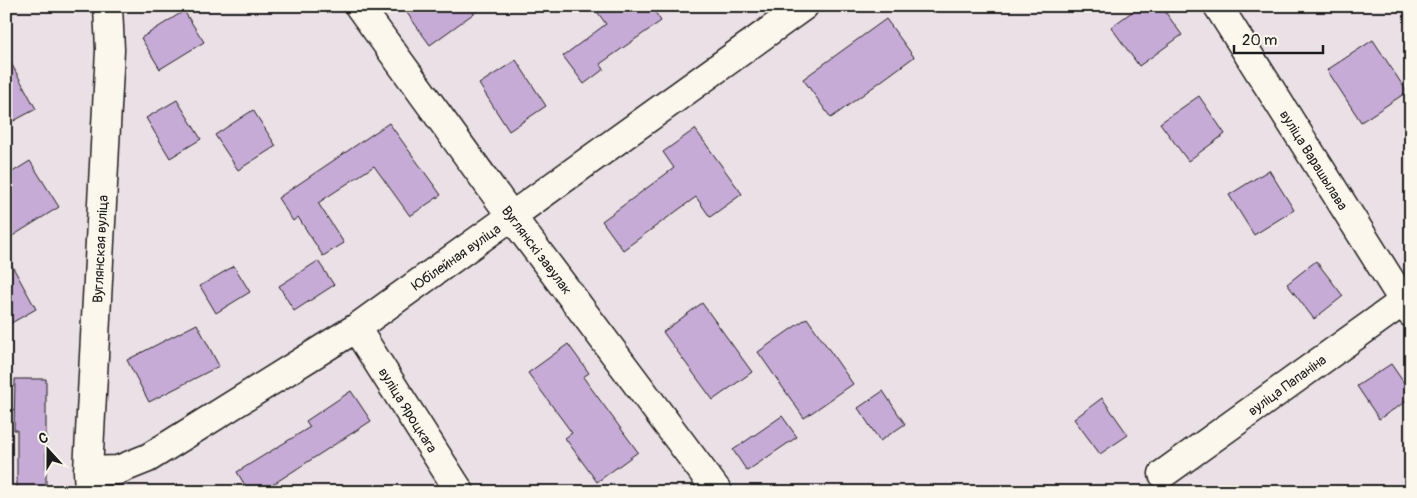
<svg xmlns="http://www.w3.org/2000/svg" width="1417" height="498" viewBox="0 0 1417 498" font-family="Pangolin,sans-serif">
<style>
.building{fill:#c7abd7;stroke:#1c1c1c}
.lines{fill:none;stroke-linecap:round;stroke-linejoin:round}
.minor-casing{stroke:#1c1c1c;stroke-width:31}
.minor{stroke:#fbf7ec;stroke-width:28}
.labels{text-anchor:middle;stroke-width:4.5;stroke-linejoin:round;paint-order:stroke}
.street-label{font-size:14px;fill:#1c1c1c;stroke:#fbf7ec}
</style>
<rect width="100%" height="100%" fill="#ebe0e6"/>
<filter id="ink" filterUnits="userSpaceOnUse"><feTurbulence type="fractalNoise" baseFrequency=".02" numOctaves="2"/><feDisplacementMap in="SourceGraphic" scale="10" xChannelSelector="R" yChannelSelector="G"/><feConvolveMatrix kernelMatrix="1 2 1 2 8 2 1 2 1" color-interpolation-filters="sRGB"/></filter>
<g filter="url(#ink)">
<path class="building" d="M402 6H484L430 45Z
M593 6H651L661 21 600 64 604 69 584 84 563 56 606 24Z
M1140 6H1161L1182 35 1139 66 1111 27Z
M184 11 204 42 160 69 141 38Z
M886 19 914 57 831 118 803 79Z
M1373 40 1407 92 1361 122 1327 70Z
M6 54 36 109 6 125Z
M516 60 546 106 509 131 479 84Z
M1199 96 1225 134 1188 161 1160 123Z
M177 100 201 139 170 158 146 118Z
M253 110 276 146 238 170 215 135Z
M389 123 441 195 410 216 374 166 318 203 344 243 323 256 298 217 293 221 278 198Z
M695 129 742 194 710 217 696 197 623 250 602 221 674 168 663 152Z
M30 161 59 207 6 240V176Z
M1269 170 1294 210 1254 235 1229 195Z
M6 255 36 309 6 326Z
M318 261 334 285 294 311 279 286Z
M1316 261 1343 296 1314 319 1287 284Z
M234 266 250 292 216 313 200 286Z
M702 303 752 372 713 400 663 332Z
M807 318 853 384 804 418 758 352Z
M197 324 219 366 149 402 127 360Z
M568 344 589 373 583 377 638 452 597 482 565 438 572 433 528 373Z
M1391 364 1411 393V398L1379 419 1357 386Z
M15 379H46V492H17V430H14Z
M351 391 371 421 261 492H249L237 472 310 427 306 421Z
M883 391 905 424 880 441 858 408Z
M1102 398 1128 435 1100 454 1074 419Z
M782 416 797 437 747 471 733 450Z"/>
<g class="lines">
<defs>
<path id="minor" d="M359 6 512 217 718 492
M1218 6 1411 313
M356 328 460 492
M88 471 118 470 148 458 356 328 804 6
M1163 474 1411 296
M89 492 88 471 110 50 108 6"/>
</defs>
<use href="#minor" class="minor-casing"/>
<use href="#minor" class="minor"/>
</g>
</g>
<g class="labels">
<g class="street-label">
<text transform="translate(1314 160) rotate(58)" y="5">вуліца Варашылава</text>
<text transform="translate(100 249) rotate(-87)" y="5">Вуглянская вуліца</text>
<text transform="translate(537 250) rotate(53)" y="5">Вуглянскі завулак</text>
<text transform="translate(456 257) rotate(-35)" y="5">Юбілейная вуліца</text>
<text transform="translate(1287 385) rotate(-36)" y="5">вуліца Папаніна</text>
<text transform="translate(408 410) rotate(58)" y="5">вуліца Яроцкага</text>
</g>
</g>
<rect width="1417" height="498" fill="none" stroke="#fbf7ec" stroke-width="25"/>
<rect x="12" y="12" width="1392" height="473" fill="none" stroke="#1c1c1c" stroke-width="2" filter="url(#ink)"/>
<g transform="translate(48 450) rotate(339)" stroke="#fbf7ec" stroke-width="4" paint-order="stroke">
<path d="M0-4L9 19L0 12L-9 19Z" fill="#1c1c1c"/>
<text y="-8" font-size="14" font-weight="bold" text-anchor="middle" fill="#1c1c1c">С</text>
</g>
<path d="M1234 45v8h89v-8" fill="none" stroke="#1c1c1c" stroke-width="2.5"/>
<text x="1242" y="45" font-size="15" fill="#1c1c1c" stroke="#fbf7ec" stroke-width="4" paint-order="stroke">20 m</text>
</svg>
